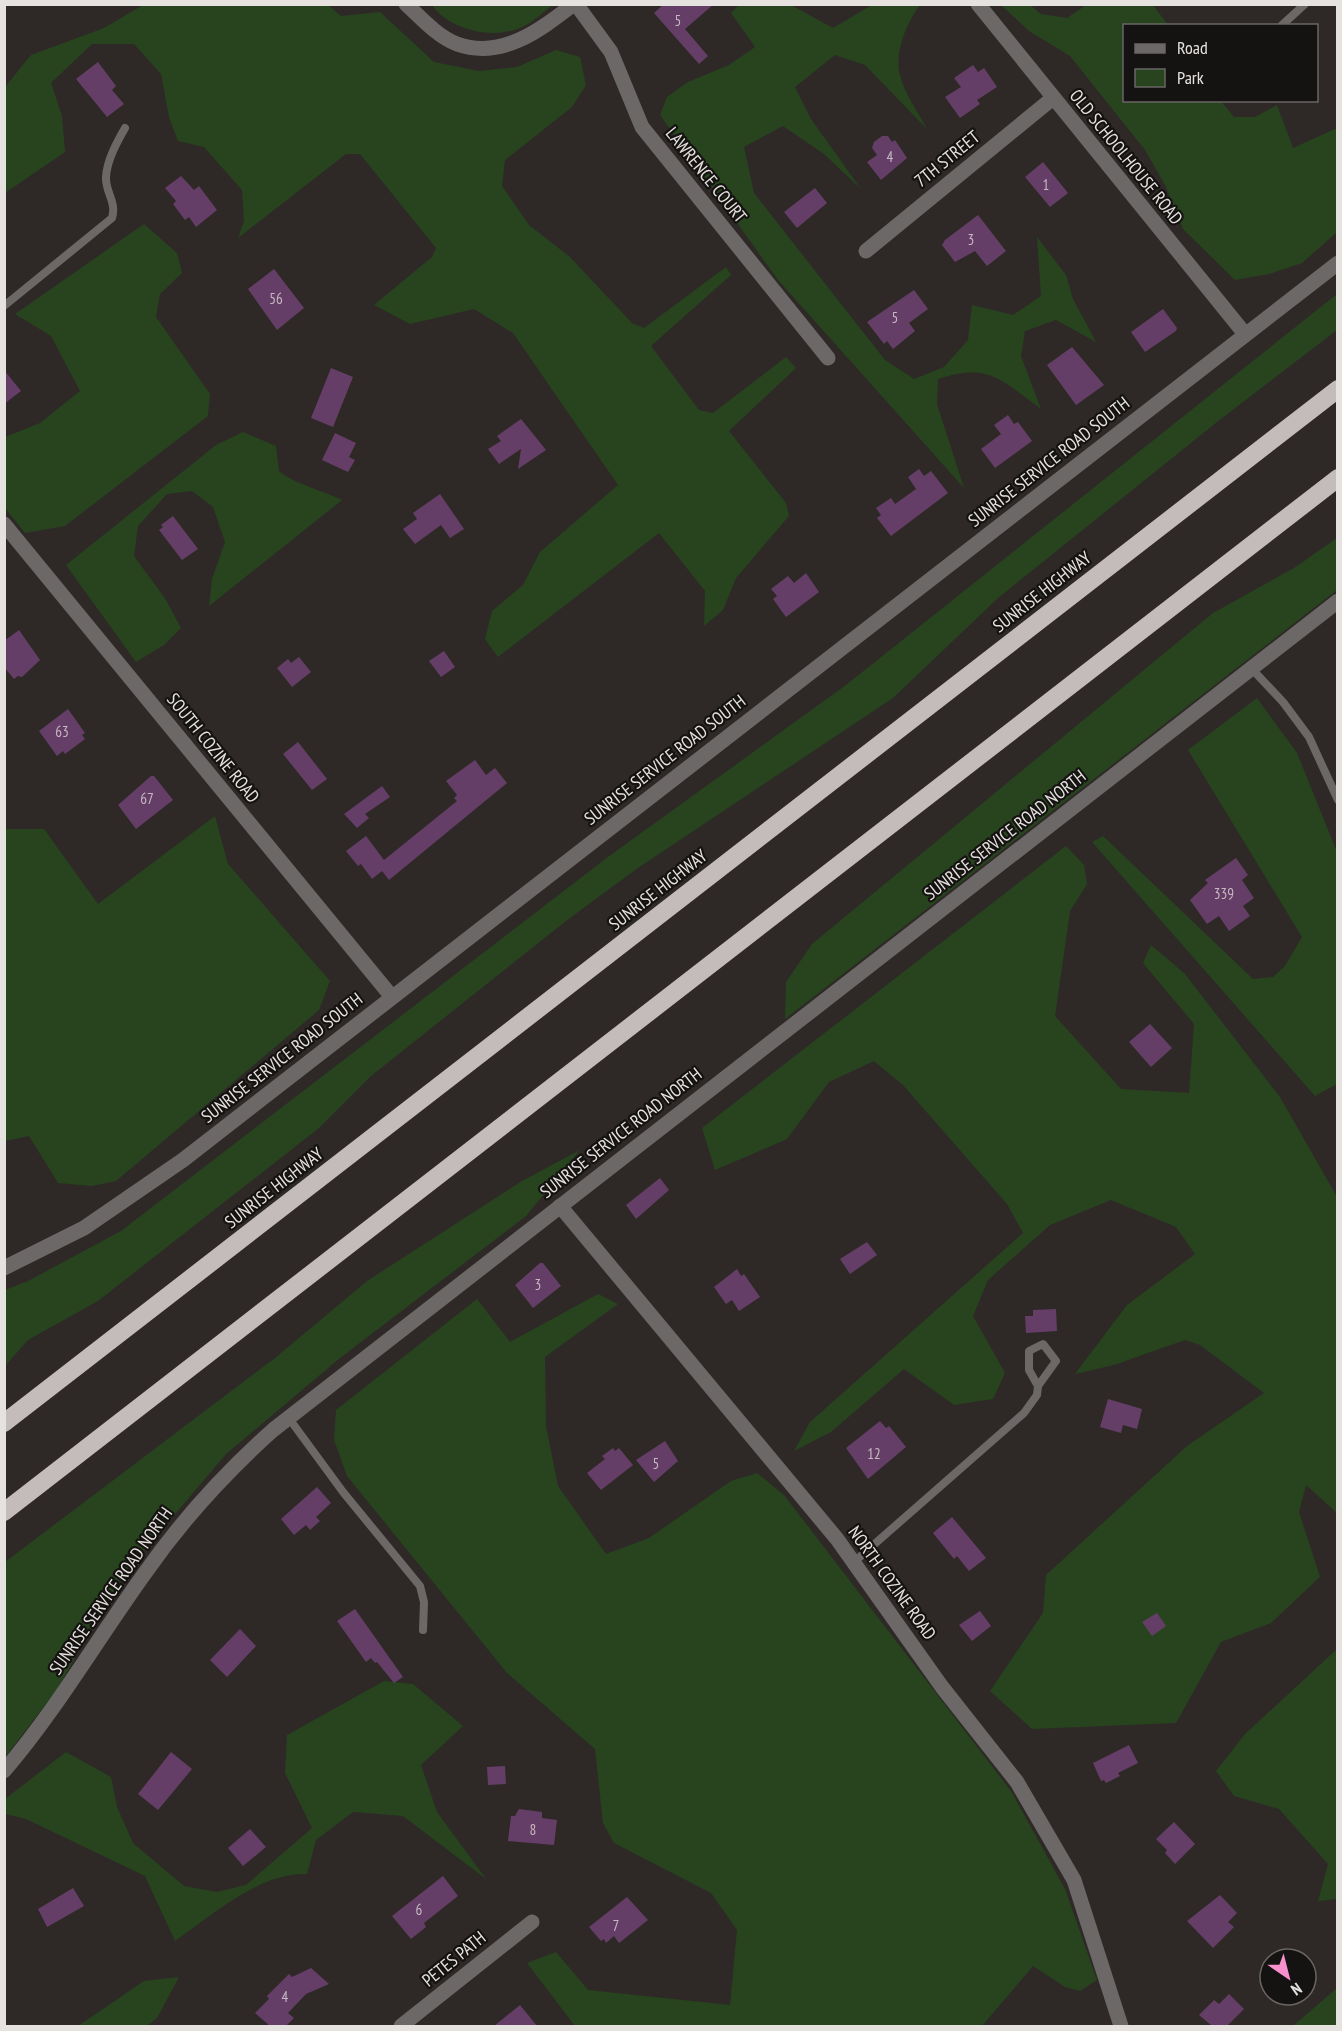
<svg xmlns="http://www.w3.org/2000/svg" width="1342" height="2031" viewBox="0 0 1342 2031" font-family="'PT Sans Narrow',sans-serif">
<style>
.green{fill:#27441f}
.building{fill:#653e67}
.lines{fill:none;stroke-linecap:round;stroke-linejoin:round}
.service{stroke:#6b6867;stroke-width:8}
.minor{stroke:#6b6867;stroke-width:15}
.tertiary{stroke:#6b6867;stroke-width:15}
.motorway{stroke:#c4bcbb;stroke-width:18}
.labels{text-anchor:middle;stroke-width:4.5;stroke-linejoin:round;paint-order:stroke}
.number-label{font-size:15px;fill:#c6b9c2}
.street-label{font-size:18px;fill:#e6e2e0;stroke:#151311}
</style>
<rect width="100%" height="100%" fill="#2e2926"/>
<path class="green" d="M143 5H328L341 16 380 12 434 62 479 71 517 67 556 50 580 57 586 85 572 107 505 160 502 186 529 225 570 257 632 323 644 328 726 267 731 275 651 346 699 410 713 413 786 357 796 368 729 431 786 503 789 516 736 578 723 610 704 626 705 591 659 533 498 657 485 639 492 611 523 585 540 552 618 485 513 333 474 309 410 324 374 305 432 257 436 248 360 154H346L238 238 244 221 242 190 204 147 178 141 169 117 161 74 134 44H92L51 83 62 116 65 152 5 193V87L31 55 104 28Z
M432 5H553C544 11 536 20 526 25 498 41 451 32 432 5Z
M739 5H791L833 28 872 5H920C907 22 894 52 900 75 904 93 918 112 927 129L865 65 835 55 795 87 811 119 861 189 824 154 783 126 744 147 754 193 885 360 914 379 944 367 968 340 972 305 1013 315 1041 296 1037 237 1066 275 1073 299 1096 342 1056 320 1025 331 1021 356 1041 409C1001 380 989 362 938 379L937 404 964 488 778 280 660 115 667 97 688 82 729 65 755 47 731 13Z
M1001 5H1030L1041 14 1067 18 1086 5H1153L1168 25 1124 26V100L1221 101 1234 117H1255L1277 105 1293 148 1337 128V232L1302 263 1269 274 1235 280 1183 229 1165 185 1145 150 1070 56 1029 31Z
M144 224 177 253 182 273 160 294 156 317 210 394 208 416 65 526 25 533 5 508V437L40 423 80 391 51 336 15 314Z
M1337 294V330L1217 422 998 598 893 698 635 870 566 921 371 1076 319 1128 98 1301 28 1340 5 1366V1290L28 1281 121 1231 608 857 846 685Z
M243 432 276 446 279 471C292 483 324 491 342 500L209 606 212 579 225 542 213 507 192 491 167 494 138 526 134 556 166 600 181 628 164 645 136 662 66 565 216 445Z
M1337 538V590L785 1019 786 982 812 944 1213 613 1294 568Z
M1257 698 1297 753 1337 852V1084L1315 1096 1092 842 1103 836 1253 979 1273 977 1285 966 1302 937 1188 750Z
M215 816 228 864 330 981 319 1010 116 1181 92 1186 58 1183 29 1136 5 1141V829H44L98 904Z
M1066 846 1084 865 1087 884 1070 911 1055 1016 1121 1089 1189 1093 1194 1024 1143 963 1151 945 1185 974 1280 1097 1337 1197V1513L1306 1485 1299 1512 1320 1577 1271 1623 1221 1642 1176 1723 1032 1729 990 1691 1043 1613 1046 1575 1187 1446 1264 1393 1200 1345 1185 1340 1114 1365 1075 1374 1127 1305 1195 1254 1176 1227 1111 1200 1050 1225 988 1280 973 1316 1005 1373 993 1399 954 1405 904 1369 831 1432 794 1451 810 1422 1023 1233 1007 1204 903 1085 874 1061 829 1082 787 1139 715 1170 702 1128Z
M580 1150 526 1216 340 1358 226 1454 121 1578 56 1691 5 1757V1562L275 1358 367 1281 522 1181Z
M598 1294 618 1304 545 1357 546 1426 558 1486 606 1554 649 1538 731 1481 757 1473 784 1495 1011 1791 1065 1889 1097 1980 1080 1991 1065 1987 1033 1966 982 2026H575L527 1963 556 1952 588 1990 730 2005 737 1930 711 1893 614 1843 603 1823 595 1749 507 1673 347 1476 334 1440 336 1410 477 1299 510 1342Z
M1337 1649V1899L1318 1901 1328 1864 1279 1809 1234 1796 1216 1771 1245 1734Z
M384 1681 413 1684 463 1726 421 1765 437 1812 486 1879 403 1816 353 1812 316 1840 307 1874C260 1872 212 1915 175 1941L145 1876 26 1819 5 1814V1799L66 1752 111 1777 117 1807 133 1843 184 1886 217 1892 246 1885 312 1828 285 1773 287 1735Z
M179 1977 157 2018 147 2026H78L144 1981Z
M1337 1988V2026H1293Z"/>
<path class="building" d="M664 4H714L685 29 708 56 699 64 654 13Z
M98 62 116 86 112 90 124 104 107 117 76 79Z
M973 65 978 72 984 68 997 87 977 100 980 104 960 118 945 97 961 87 954 78Z
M882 136H888L892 142 895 140 907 158 881 180 867 162 877 155 872 148 874 142Z
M1043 162 1068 193 1050 207 1025 177Z
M181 176 194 190 199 186 217 210 196 227 189 217 185 220 173 204 176 201 165 188Z
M815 188 827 203 797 228 784 212Z
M978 215 1006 251 987 266 975 251 955 262 942 245 945 240Z
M274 269 304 308 277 330 248 289Z
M914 290 928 309 909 323 915 331 893 349 887 341 884 344 867 322Z
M1163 309 1177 328 1176 331 1145 352 1131 332Z
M1072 347 1104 385 1076 405 1047 365Z
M331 368 353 377 333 427 311 418Z
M4 370 21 391 4 404Z
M1008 415 1014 424 1018 422 1032 441 995 468 981 449 1001 434 994 425Z
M521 419 546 450 518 469 521 449 499 464 488 449 501 441 497 436Z
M335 433 356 443 349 457 355 460 348 472 322 460Z
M919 469 924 476 931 471 948 493 891 536 877 518 881 515 876 508 891 498 895 504 916 489 908 477Z
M440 494 464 529 450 538 441 525 415 544 403 529 417 519 413 513Z
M173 516 198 549 182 560 159 530 163 527 161 525Z
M806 573 819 592 786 617 773 599 777 596 771 589 788 576 794 583Z
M19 630 40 660 22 677 18 676 14 679 4 667V641Z
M444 651 455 667 441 677 429 661Z
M299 657 311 672 292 687 277 668 288 659 291 663Z
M68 709 85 733 82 735 85 739 65 754 63 751 57 756 39 731Z
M298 742 327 779 312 790 283 754Z
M475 760 486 775 495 768 507 783 389 880 382 871 372 879 361 864 358 866 346 851 366 836 384 860 457 801 454 798 457 795 446 781Z
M151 776H154L173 800 136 829 118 805Z
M382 786 390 797 365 814 369 818 357 828 344 814Z
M1236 858 1248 875 1242 880 1254 898 1243 906 1250 916 1229 931 1219 916 1207 924 1190 900 1208 883 1205 880Z
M1150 1024 1172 1048 1151 1067 1129 1042Z
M660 1178 669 1190 636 1219 626 1205Z
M867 1242 877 1255 850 1274 840 1259Z
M540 1263H543L561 1286 533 1308 515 1285Z
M737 1269 741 1276 744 1274 760 1297 739 1311 732 1300 726 1304 714 1287Z
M1056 1309 1057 1331 1026 1333 1025 1316H1033V1310Z
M1108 1399 1142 1409 1137 1429 1123 1425 1121 1433 1100 1427Z
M880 1421 886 1428 889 1426 906 1447 868 1479 846 1448Z
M665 1441 678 1461 654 1482 636 1460Z
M613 1448 615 1451 619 1448 633 1465 601 1490 587 1473 605 1459 602 1456Z
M317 1487 331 1503 316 1517 320 1521 310 1530 306 1525 294 1535 281 1519Z
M952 1517 986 1558 969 1571 957 1556 954 1559 933 1533Z
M355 1609 403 1677 394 1683 377 1662 375 1663 371 1658 366 1662 337 1621Z
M980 1611 991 1626 972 1641 959 1625Z
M1157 1613 1166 1626 1152 1636 1142 1622Z
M240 1629 256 1646 227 1677 210 1660Z
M1129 1745 1138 1763 1118 1773 1120 1776 1106 1783 1104 1780 1101 1781 1093 1763Z
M171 1752 192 1769 158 1810 138 1794Z
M505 1766 506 1784 488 1785 487 1767Z
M519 1809 542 1812V1818L557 1820 554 1845 508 1841 511 1816H515Z
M1174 1822 1195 1844 1175 1864 1165 1853 1167 1850 1156 1839Z
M250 1829 266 1847 243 1866 228 1848Z
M443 1876 458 1896 424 1923 426 1927 411 1939 392 1916Z
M73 1888 84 1906 47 1927 38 1909Z
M1220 1895 1237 1913 1228 1922 1234 1927 1213 1948 1187 1921Z
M627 1897 648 1920 619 1943 614 1936 606 1943 604 1939 601 1941 589 1927Z
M311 1968 329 1984 306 1994 288 2013 294 2018 286 2026H270L255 2013 269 1999 267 1996 289 1974 292 1977Z
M1229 1994 1244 2009 1227 2026H1212L1199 2015 1214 2000 1219 2004Z
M520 2005 537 2026H494Z"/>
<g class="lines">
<path class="service" d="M1281 26 1305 4
M4 306 112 218C117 202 105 192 106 177 107 160 117 142 125 128
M1251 668 1283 702 1309 737 1338 800
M288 1417 343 1492 420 1586 424 1602 423 1630
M854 1562 1024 1413 1037 1395 1038 1386 1029 1370V1351L1043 1344 1056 1361 1038 1386"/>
<path class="minor" d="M406 4C421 18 438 37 457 44 502 60 540 30 574 4
M576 4 611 52 642 127 828 358
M978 4 1245 334
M866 251 1053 98
M4 524 392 997
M560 1206 837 1539 942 1687 1017 1782 1074 1880 1121 2026
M401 2026 532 1922"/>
<path class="tertiary" d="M4 1268 84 1228 183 1160 1338 263
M4 1771C57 1709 98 1638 145 1573 182 1520 225 1473 273 1430L1338 601"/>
<path class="motorway" d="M4 1423 1338 389
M4 1512 1338 478"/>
</g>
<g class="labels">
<g class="number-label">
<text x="678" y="26">5</text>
<text x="890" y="162">4</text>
<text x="1046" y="190">1</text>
<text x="971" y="245">3</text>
<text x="276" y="304">56</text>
<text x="895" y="323">5</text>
<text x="62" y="737">63</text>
<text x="147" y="804">67</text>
<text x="1224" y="899">339</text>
<text x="538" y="1290">3</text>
<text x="874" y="1459">12</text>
<text x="656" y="1469">5</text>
<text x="533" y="1835">8</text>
<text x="419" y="1915">6</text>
<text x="616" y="1931">7</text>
<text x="285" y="2002">4</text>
</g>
<g class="street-label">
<text transform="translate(1126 157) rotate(51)" y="6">OLD SCHOOLHOUSE ROAD</text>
<text transform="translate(947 159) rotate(-39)" y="6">7TH STREET</text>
<text transform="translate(706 175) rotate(51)" y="6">LAWRENCE COURT</text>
<text transform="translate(1049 462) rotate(-38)" y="6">SUNRISE SERVICE ROAD SOUTH</text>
<text transform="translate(1042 592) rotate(-38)" y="6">SUNRISE HIGHWAY</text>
<text transform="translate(213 748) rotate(51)" y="6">SOUTH COZINE ROAD</text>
<text transform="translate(665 760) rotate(-38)" y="6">SUNRISE SERVICE ROAD SOUTH</text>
<text transform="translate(1005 835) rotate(-38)" y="6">SUNRISE SERVICE ROAD NORTH</text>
<text transform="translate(658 890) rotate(-38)" y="6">SUNRISE HIGHWAY</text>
<text transform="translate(282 1058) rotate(-38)" y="6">SUNRISE SERVICE ROAD SOUTH</text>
<text transform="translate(621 1133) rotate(-38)" y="6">SUNRISE SERVICE ROAD NORTH</text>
<text transform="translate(274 1188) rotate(-38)" y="6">SUNRISE HIGHWAY</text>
<text transform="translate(892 1583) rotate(54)" y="6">NORTH COZINE ROAD</text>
<text transform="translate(111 1591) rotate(-55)" y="6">SUNRISE SERVICE ROAD NORTH</text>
<text transform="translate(454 1959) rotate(-39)" y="6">PETES PATH</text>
</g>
</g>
<rect width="1342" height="2031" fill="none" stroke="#e6e2e0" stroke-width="12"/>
<rect x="1123" y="24" width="195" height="78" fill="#151311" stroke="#696664" stroke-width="1.5"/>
<rect x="1135" y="44" width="30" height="9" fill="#6b6867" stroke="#696664" stroke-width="1.5"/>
<text x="1177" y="54" font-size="18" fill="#e6e2e0">Road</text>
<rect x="1135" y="69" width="30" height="18" fill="#27441f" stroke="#696664" stroke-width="1.5"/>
<text x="1177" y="84" font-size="18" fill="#e6e2e0">Park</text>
<g transform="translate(1288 1977) rotate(145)"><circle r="28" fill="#151311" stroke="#696664" stroke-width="1.5"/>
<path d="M0-4.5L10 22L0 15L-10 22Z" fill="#f790cd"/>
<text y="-9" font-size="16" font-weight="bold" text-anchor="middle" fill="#e6e2e0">N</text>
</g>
</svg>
